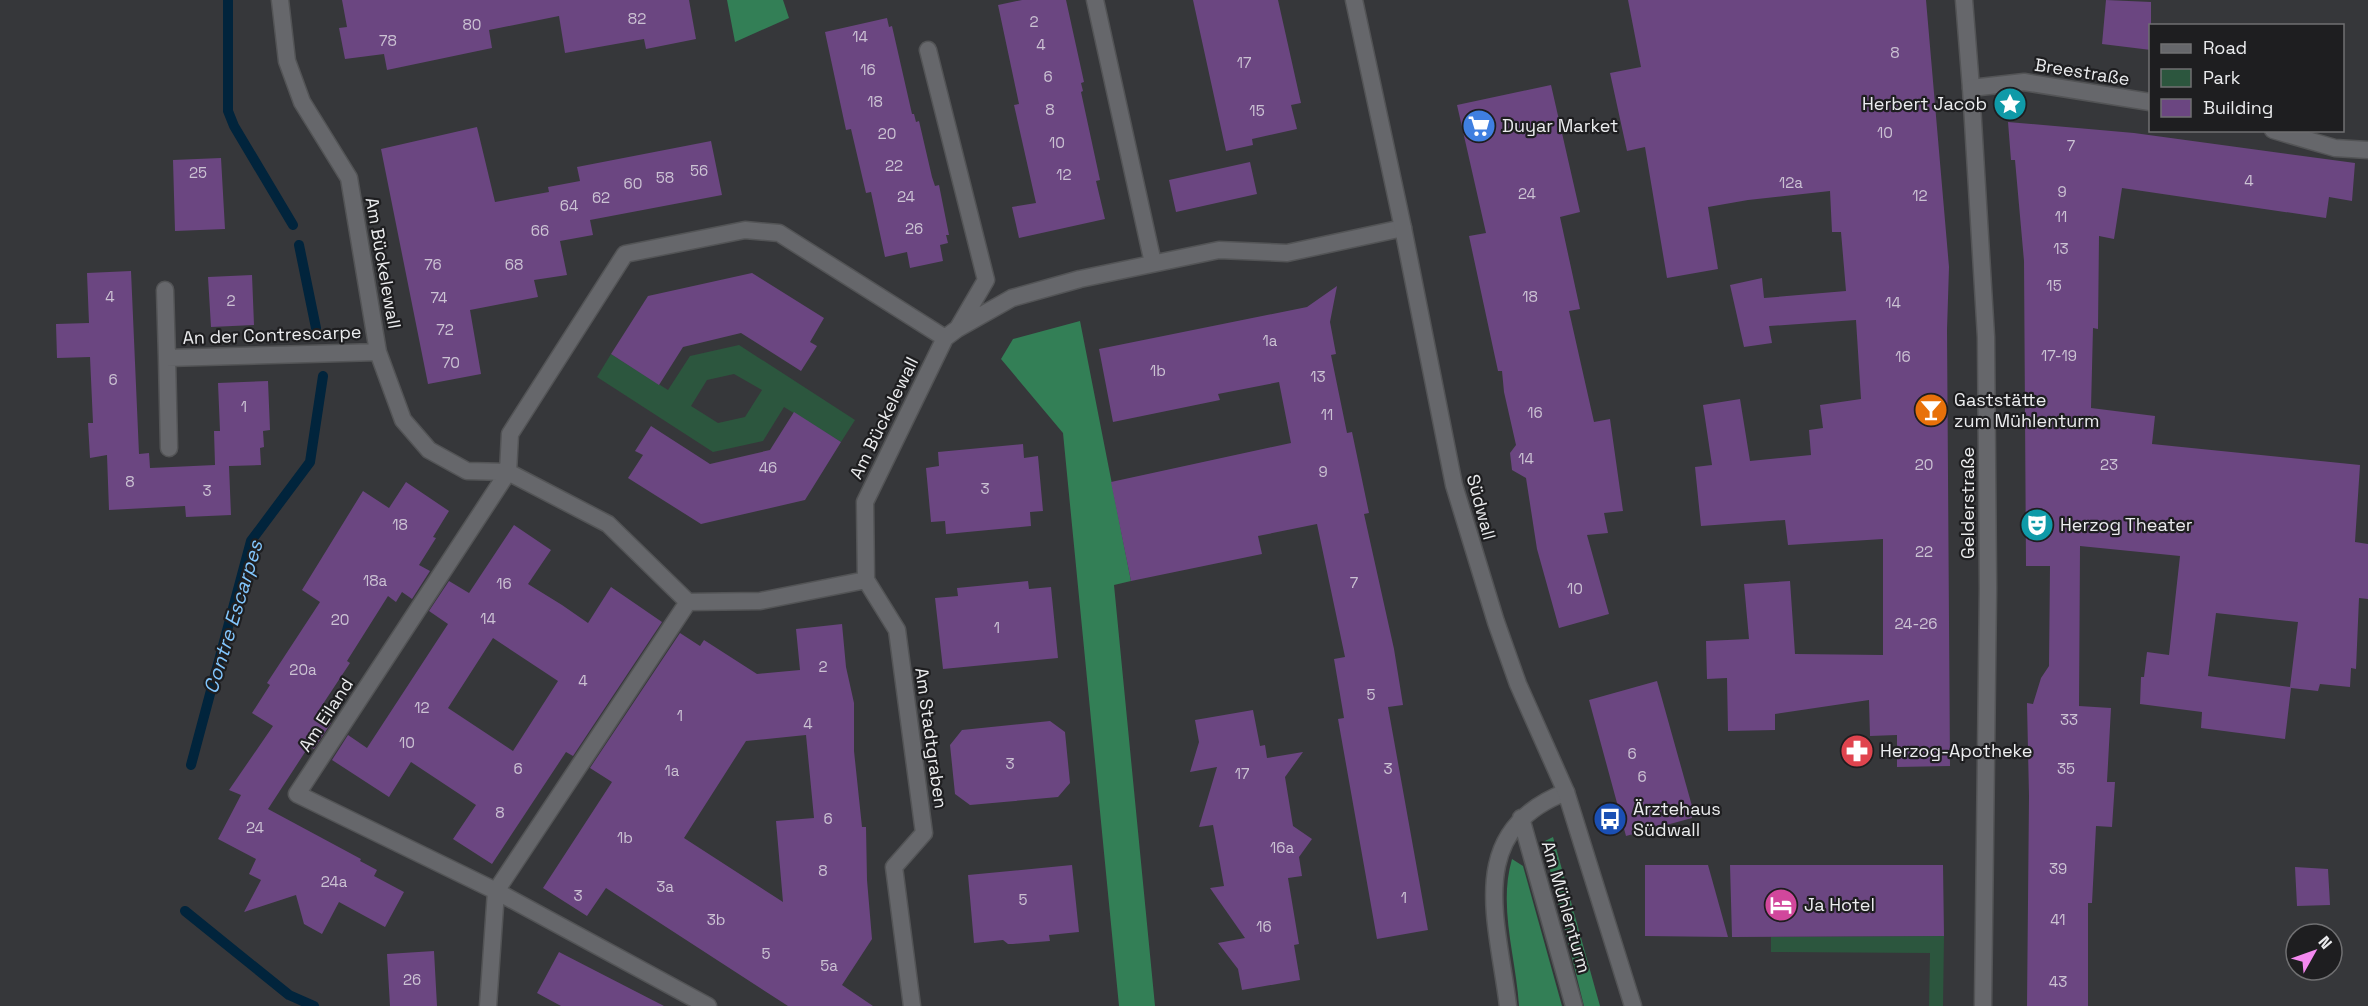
<svg xmlns="http://www.w3.org/2000/svg" width="2368" height="1006" viewBox="0 0 2368 1006" font-family="'Space Grotesk',sans-serif">
<style>
.green{fill:#2c563e;fill-rule:evenodd}
.forest{fill:#337f56}
.lines{fill:none;stroke-linecap:round;stroke-linejoin:round}
.stream{stroke:#01243c;stroke-width:10}
.building{fill:#6b4681;fill-rule:evenodd}
.pedestrian-casing{stroke:#535456;stroke-width:19}
.minor-casing{stroke:#535456;stroke-width:19}
.tertiary-casing{stroke:#535456;stroke-width:19}
.pedestrian{stroke:#66676b;stroke-width:16}
.minor{stroke:#66676b;stroke-width:16}
.tertiary{stroke:#66676b;stroke-width:16}
.labels{text-anchor:middle;stroke-width:4.5;stroke-linejoin:round;paint-order:stroke}
.number-label{font-size:15px;fill:#cbc2d3}
.street-label{font-size:18px;fill:#ebecee;stroke:#1e1e20}
.poi-label{font-size:18px;fill:#ebecee;stroke:#1e1e20;text-anchor:start}
.water-label{font-size:20px;font-style:italic;fill:#82c6fd;stroke:#1e1e20}
</style>
<rect width="100%" height="100%" fill="#36373a"/>
<path class="green" d="M739 345 855 420 841 442 784 407 763 441 713 452 597 377 611 354 668 390 690 356ZM734 374 762 390 745 417 718 423 691 406 707 380Z
M1944 936 1943 1006H1929L1930 953 1771 952V937Z"/>
<path class="forest" d="M727 0H783L789 18 735 42Z
M1080 321 1131 581 1114 585 1155 1006H1119L1063 433 1001 359 1013 339Z
M1553 837 1556 848 1600 1006H1584L1543 842Z
M1512 859 1523 866 1562 1006H1519C1516 957 1498 907 1512 859Z"/>
<g class="lines">
<path class="stream" d="M228 0V111L234 126 293 225
M299 245 316 328
M191 765 251 541 310 462 323 376
M185 911 289 995 314 1006"/>
</g>
<path class="building" d="M342 0H689L696 39 646 49 644 39 565 53 559 16 489 30 492 48 387 70 384 54 345 59 339 28 347 27Z
M1022 0H1066L1084 82 1081 83 1083 91 1081 92 1100 180 1096 181 1105 219 1019 238 1012 207 1036 203 1014 105 1019 104 998 5Z
M1193 0H1278L1301 103 1291 105 1297 129 1252 139 1253 145 1226 151Z
M1628 0H1926L1949 267 1947 330 1950 766 1897 767V735L1870 736 1869 700 1775 714V730L1728 731 1727 678 1707 679 1706 641 1749 639 1744 584 1790 581 1795 654 1883 655V539L1788 545 1785 520 1701 526 1695 467 1712 465 1703 405 1740 399 1750 461 1811 455 1809 430 1823 428 1820 405 1861 399 1856 320 1769 326 1772 343 1744 347 1730 285 1762 278 1764 298 1846 291 1841 232H1832L1830 191 1748 200 1708 207 1718 269 1667 278 1645 147 1627 151 1610 73 1641 67Z
M2106 0 2151 2V50L2102 44Z
M887 18 889 27 892 26 912 114H914L916 122 919 121 932 177 935 186 939 185 949 235H946L948 243 940 245 943 261 910 268 907 252 885 257 871 192 866 193 851 129 846 130 825 32Z
M1551 85 1580 212 1560 217 1580 309 1569 311 1594 422 1610 419 1623 511 1604 513 1608 533 1587 535 1609 614 1559 628 1537 549 1526 478 1512 470 1510 453 1516 445 1504 392 1502 371H1498L1469 236 1486 233 1457 105Z
M2008 122 2134 133 2355 163 2352 201 2329 197 2326 218 2122 188 2114 239 2099 236 2098 329 2093 328 2091 408 2155 416 2152 444 2360 465 2355 542 2368 544V599L2359 598 2356 669 2351 668 2350 687 2320 684 2318 691 2291 688 2285 739 2201 728 2202 712 2140 704 2141 677H2144L2147 652 2169 655 2180 556 2080 546 2079 706 2111 708 2107 782H2115L2112 827 2096 826 2092 903H2088V1006H2027L2029 796 2027 703 2033 704 2041 678 2049 666 2050 566H2026L2024 261 2015 160H2011ZM2216 613 2298 622 2290 687 2208 676Z
M477 127 495 202 549 192 548 187 580 181 577 167 711 141 722 195 590 220 593 235 560 241 567 275 534 280 538 297 470 310 481 374 428 384 381 149Z
M221 158 225 229 175 231 173 160Z
M1250 162 1257 194 1176 212 1169 180Z
M131 271 139 454 149 453 150 468 215 465 214 431H220L218 383 268 381 270 430 263 431 264 447 260 448 261 465 229 466 231 515 186 517 185 506 109 510 107 455 90 458 88 423H93L90 357 57 358 56 324 89 323 87 273Z
M752 273 824 318 810 342 817 346 801 371 741 333 683 347 659 385 611 354 648 296Z
M252 275 254 325 211 327 208 277Z
M1337 286 1330 322 1336 354 1331 355 1347 433 1352 432 1369 513 1364 514 1394 649 1403 705 1388 707 1428 930 1377 939 1338 719 1344 718 1334 659 1345 657 1317 524 1258 536 1262 554 1131 581 1111 482 1291 443 1279 382 1218 394 1220 400 1113 422 1099 349 1307 307Z
M794 412 841 442 805 500 701 524 628 478 643 455 635 451 651 426 710 464 770 450Z
M1023 444 1024 458 1038 456 1043 511 1030 512 1031 526 946 534 945 521 931 522 926 468 939 466 938 452Z
M406 482 449 511 433 537 436 538 419 565 430 571 412 599 402 592 396 602 388 596 347 661 350 663 317 713 331 723 314 749 309 746 268 809 361 859 360 861 377 870 374 876 404 892 385 927 339 902 322 934 304 924 296 895 244 912 261 880 249 874 256 859 218 839 241 795 229 790 273 726 252 713 270 685 267 683 320 602 302 590 363 491 389 508Z
M514 525 551 550 528 584 562 605 588 623 611 587 662 622 573 756 566 752 492 864 453 839 476 805 411 762 389 797 332 760 348 735 367 748 448 624 429 611 449 581 469 593ZM493 638 558 681 513 751 448 708Z
M1028 581 1029 589 1051 587 1058 658 943 669 935 598 958 596 957 588Z
M842 624 846 667 854 703V751L862 827H866L867 880 872 939 842 985 873 1006H788L606 888 587 916 543 888 612 782 590 768 680 633 700 646 704 640 757 674 800 670 796 629ZM806 735 814 818 776 821 783 902 684 838 746 741Z
M1657 681 1692 806V818L1626 836 1589 700Z
M1253 710 1260 746 1265 745 1267 758 1303 752 1285 777 1293 826 1312 839 1299 857 1302 876 1288 878 1299 944 1294 945 1300 980 1242 990 1238 969 1218 943 1245 938 1210 888 1224 886 1213 825 1199 827 1217 767 1190 772 1199 742 1195 720Z
M1050 721 1065 732 1070 783 1058 797 970 805 955 794 950 745 962 730Z
M1072 865 1079 932 1049 935 1050 941 1013 944H1008L1003 940 974 943 968 875Z
M1645 865H1708L1728 937 1645 936Z
M1730 865H1943L1944 936 1732 937Z
M2295 867 2328 869 2330 905 2297 906Z
M434 951 437 1006H390L387 954Z
M559 952 664 1006H561L537 993Z"/>
<g class="lines">
<defs>
<path id="pedestrian" d="M1964 0 1971 88"/>
<path id="minor" d="M280 0 287 61 302 102 349 178 378 352 403 420 429 450 467 471 508 472 608 524 688 602 760 601 866 580 865 502 945 338 957 329 1012 298 1080 279 1219 250 1287 253 1403 228
M1095 0 1153 263
M928 50 986 280 958 328
M2273 130 2335 148 2368 150
M165 290 167 358 378 352
M167 358 169 448
M866 580 897 630 924 833 894 867 912 1006
M1521 818 1574 1006
M488 1006 496 891 688 602
M708 1006 496 891 297 794 508 472 510 434 625 254 745 230 779 233 945 338
M1508 1006C1498 922 1463 832 1566 792
M1983 1006 1988 588 1986 337 1971 88 2024 82 2150 102"/>
<path id="tertiary" d="M1354 0 1403 228 1454 485 1496 622 1518 684 1566 792 1633 1006"/>
</defs>
<use href="#pedestrian" class="pedestrian-casing"/>
<use href="#minor" class="minor-casing"/>
<use href="#tertiary" class="tertiary-casing"/>
<use href="#pedestrian" class="pedestrian"/>
<use href="#minor" class="minor"/>
<use href="#tertiary" class="tertiary"/>
</g>
<defs>
<symbol id="sight-disc" viewBox="-11 -11 22 22"><circle r="9.5" fill="#0f9aa8" stroke="#1e1e20"/><path d="M0-6L1.8-2.2L6-1.7L2.9 1.2L3.7 5.4L0 3.3L-3.7 5.4L-2.9 1.2L-6-1.7L-1.8-2.2Z" fill="#fff"/></symbol>
<symbol id="supermarket-disc" viewBox="-11 -11 22 22"><circle r="9.5" fill="#3f7fe0" stroke="#1e1e20"/><path d="M-6-5.5h2.5l.6 2H6L4.5 2H-2.5L-4.4-4H-6ZM-1.5 3.2a1.3 1.3 0 1 0 .1 0ZM3 3.2a1.3 1.3 0 1 0 .1 0Z" fill="#fff"/></symbol>
<symbol id="bar-disc" viewBox="-11 -11 22 22"><circle r="9.5" fill="#e8710a" stroke="#1e1e20"/><path d="M-6-5H6L.8 .8V4.5H3.5V6h-7V4.5H-.8V.8Z" fill="#fff"/></symbol>
<symbol id="theatre-disc" viewBox="-11 -11 22 22"><circle r="9.5" fill="#0f9aa8" stroke="#1e1e20"/><path d="M-5-5.5Q0-4 5-5.5V0Q5 5 0 6Q-5 5-5 0ZM-3.3-2.5H-1v1.5H-3.3ZM1-2.5H3.3v1.5H1ZM-2.8 1Q0 5.5 2.8 1Z" fill="#fff"/></symbol>
<symbol id="pharmacy-disc" viewBox="-11 -11 22 22"><circle r="9.5" fill="#e0444e" stroke="#1e1e20"/><path d="M-2-6h4v4h4v4h-4v4h-4v-4h-4v-4h4Z" fill="#fff"/></symbol>
<symbol id="bus-disc" viewBox="-11 -11 22 22"><circle r="9.5" fill="#1a4fb4" stroke="#1e1e20"/><path d="M-5-6H5V4H4V6H2V4H-2V6H-4V4H-5ZM-3.5-4V0h7V-4ZM-3.5 1.2v1.5H-2V1.2ZM2 1.2v1.5H3.5V1.2Z" fill="#fff"/></symbol>
<symbol id="hotel-disc" viewBox="-11 -11 22 22"><circle r="9.5" fill="#d1479c" stroke="#1e1e20"/><path d="M-6-4.5h1.5V1H6V5H4.5V3h-9V5H-6ZM-4 0a1.8 1.8 0 1 1 3.6 0ZM.5 0V-2.5h3Q6-2.5 6 0Z" fill="#fff"/></symbol>
</defs>
<g fill-rule="evenodd">
<use href="#sight-disc" x="1991" y="85" width="38" height="38"/>
<use href="#supermarket-disc" x="1460" y="107" width="38" height="38"/>
<use href="#bar-disc" x="1912" y="391" width="38" height="38"/>
<use href="#theatre-disc" x="2018" y="506" width="38" height="38"/>
<use href="#pharmacy-disc" x="1838" y="732" width="38" height="38"/>
<use href="#bus-disc" x="1591" y="800" width="38" height="38"/>
<use href="#hotel-disc" x="1762" y="886" width="38" height="38"/>
</g>
<g class="labels">
<g class="number-label">
<text x="637" y="24">82</text>
<text x="1034" y="27">2</text>
<text x="472" y="30">80</text>
<text x="860" y="42">14</text>
<text x="388" y="46">78</text>
<text x="1041" y="50">4</text>
<text x="1895" y="58">8</text>
<text x="1244" y="68">17</text>
<text x="868" y="75">16</text>
<text x="1048" y="82">6</text>
<text x="875" y="107">18</text>
<text x="1050" y="115">8</text>
<text x="1257" y="116">15</text>
<text x="1885" y="138">10</text>
<text x="887" y="139">20</text>
<text x="1057" y="148">10</text>
<text x="2071" y="151">7</text>
<text x="894" y="171">22</text>
<text x="699" y="176">56</text>
<text x="198" y="178">25</text>
<text x="1064" y="180">12</text>
<text x="665" y="183">58</text>
<text x="2249" y="186">4</text>
<text x="1791" y="188">12a</text>
<text x="633" y="189">60</text>
<text x="2062" y="197">9</text>
<text x="1527" y="199">24</text>
<text x="1920" y="201">12</text>
<text x="906" y="202">24</text>
<text x="601" y="203">62</text>
<text x="569" y="211">64</text>
<text x="2061" y="222">11</text>
<text x="914" y="234">26</text>
<text x="540" y="236">66</text>
<text x="2061" y="254">13</text>
<text x="433" y="270">76</text>
<text x="514" y="270">68</text>
<text x="2054" y="291">15</text>
<text x="110" y="302">4</text>
<text x="1530" y="302">18</text>
<text x="439" y="303">74</text>
<text x="231" y="306">2</text>
<text x="1893" y="308">14</text>
<text x="445" y="335">72</text>
<text x="1270" y="346">1a</text>
<text x="2059" y="361">17-19</text>
<text x="1903" y="362">16</text>
<text x="451" y="368">70</text>
<text x="1158" y="376">1b</text>
<text x="1318" y="382">13</text>
<text x="113" y="385">6</text>
<text x="244" y="412">1</text>
<text x="1535" y="418">16</text>
<text x="1327" y="420">11</text>
<text x="1526" y="464">14</text>
<text x="1924" y="470">20</text>
<text x="2109" y="470">23</text>
<text x="768" y="473">46</text>
<text x="1323" y="477">9</text>
<text x="130" y="487">8</text>
<text x="985" y="494">3</text>
<text x="207" y="496">3</text>
<text x="400" y="530">18</text>
<text x="1924" y="557">22</text>
<text x="375" y="586">18a</text>
<text x="1354" y="588">7</text>
<text x="504" y="589">16</text>
<text x="1575" y="594">10</text>
<text x="488" y="624">14</text>
<text x="340" y="625">20</text>
<text x="1916" y="629">24-26</text>
<text x="997" y="633">1</text>
<text x="823" y="672">2</text>
<text x="303" y="675">20a</text>
<text x="583" y="686">4</text>
<text x="1371" y="700">5</text>
<text x="422" y="713">12</text>
<text x="680" y="721">1</text>
<text x="2069" y="725">33</text>
<text x="808" y="729">4</text>
<text x="407" y="748">10</text>
<text x="1632" y="759">6</text>
<text x="1010" y="769">3</text>
<text x="518" y="774">6</text>
<text x="1388" y="774">3</text>
<text x="2066" y="774">35</text>
<text x="672" y="776">1a</text>
<text x="1242" y="779">17</text>
<text x="1642" y="782">6</text>
<text x="500" y="818">8</text>
<text x="828" y="824">6</text>
<text x="255" y="833">24</text>
<text x="625" y="843">1b</text>
<text x="1282" y="853">16a</text>
<text x="2058" y="874">39</text>
<text x="823" y="876">8</text>
<text x="334" y="887">24a</text>
<text x="665" y="892">3a</text>
<text x="578" y="901">3</text>
<text x="1404" y="903">1</text>
<text x="1023" y="905">5</text>
<text x="716" y="925">3b</text>
<text x="2058" y="925">41</text>
<text x="1264" y="932">16</text>
<text x="766" y="959">5</text>
<text x="829" y="971">5a</text>
<text x="412" y="985">26</text>
<text x="2058" y="987">43</text>
</g>
<g class="street-label">
<text transform="translate(2082 72) rotate(9)" y="6">Breestraße</text>
<text transform="translate(383 263) rotate(80)" y="6">Am Bückelewall</text>
<text transform="translate(272 335) rotate(-2)" y="6">An der Contrescarpe</text>
<text transform="translate(884 418) rotate(-64)" y="6">Am Bückelewall</text>
<text transform="translate(1968 503) rotate(-90)" y="6">Gelderstraße</text>
<text transform="translate(1481 507) rotate(75)" y="6">Südwall</text>
<text transform="translate(326 715) rotate(-57)" y="6">Am Eiland</text>
<text transform="translate(931 738) rotate(82)" y="6">Am Stadtgraben</text>
<text transform="translate(1566 907) rotate(74)" y="6">Am Mühlenturm</text>
</g>
<g class="poi-label">
<text x="1987" y="110" text-anchor="end">Herbert Jacob</text>
<text x="1502" y="132">Duyar Market</text>
<text x="1954" y="406">Gaststätte<tspan x="1954" dy="21">zum Mühlenturm</tspan></text>
<text x="2060" y="531">Herzog Theater</text>
<text x="1880" y="757">Herzog-Apotheke</text>
<text x="1633" y="815">Ärztehaus<tspan x="1633" dy="21">Südwall</tspan></text>
<text x="1804" y="911">Ja Hotel</text>
</g>
<g class="water-label">
<text transform="translate(233 617) rotate(-73)" y="7">Contre Escarpes</text>
</g>
</g>
<rect x="2149" y="24" width="195" height="108" fill="#1e1e20" stroke="#707072" stroke-width="1.5"/>
<rect x="2161" y="44" width="30" height="9" fill="#66676b" stroke="#707072" stroke-width="1.5"/>
<text x="2203" y="54" font-size="18" fill="#ebecee">Road</text>
<rect x="2161" y="69" width="30" height="18" fill="#2c563e" stroke="#707072" stroke-width="1.5"/>
<text x="2203" y="84" font-size="18" fill="#ebecee">Park</text>
<rect x="2161" y="99" width="30" height="18" fill="#6b4681" stroke="#707072" stroke-width="1.5"/>
<text x="2203" y="114" font-size="18" fill="#ebecee">Building</text>
<g transform="translate(2314 952) rotate(50)"><circle r="28" fill="#1e1e20" stroke="#707072" stroke-width="1.5"/>
<path d="M0-4.5L10 22L0 15L-10 22Z" fill="#f489f0"/>
<text y="-9" font-size="16" font-weight="bold" text-anchor="middle" fill="#ebecee">N</text>
</g>
</svg>
